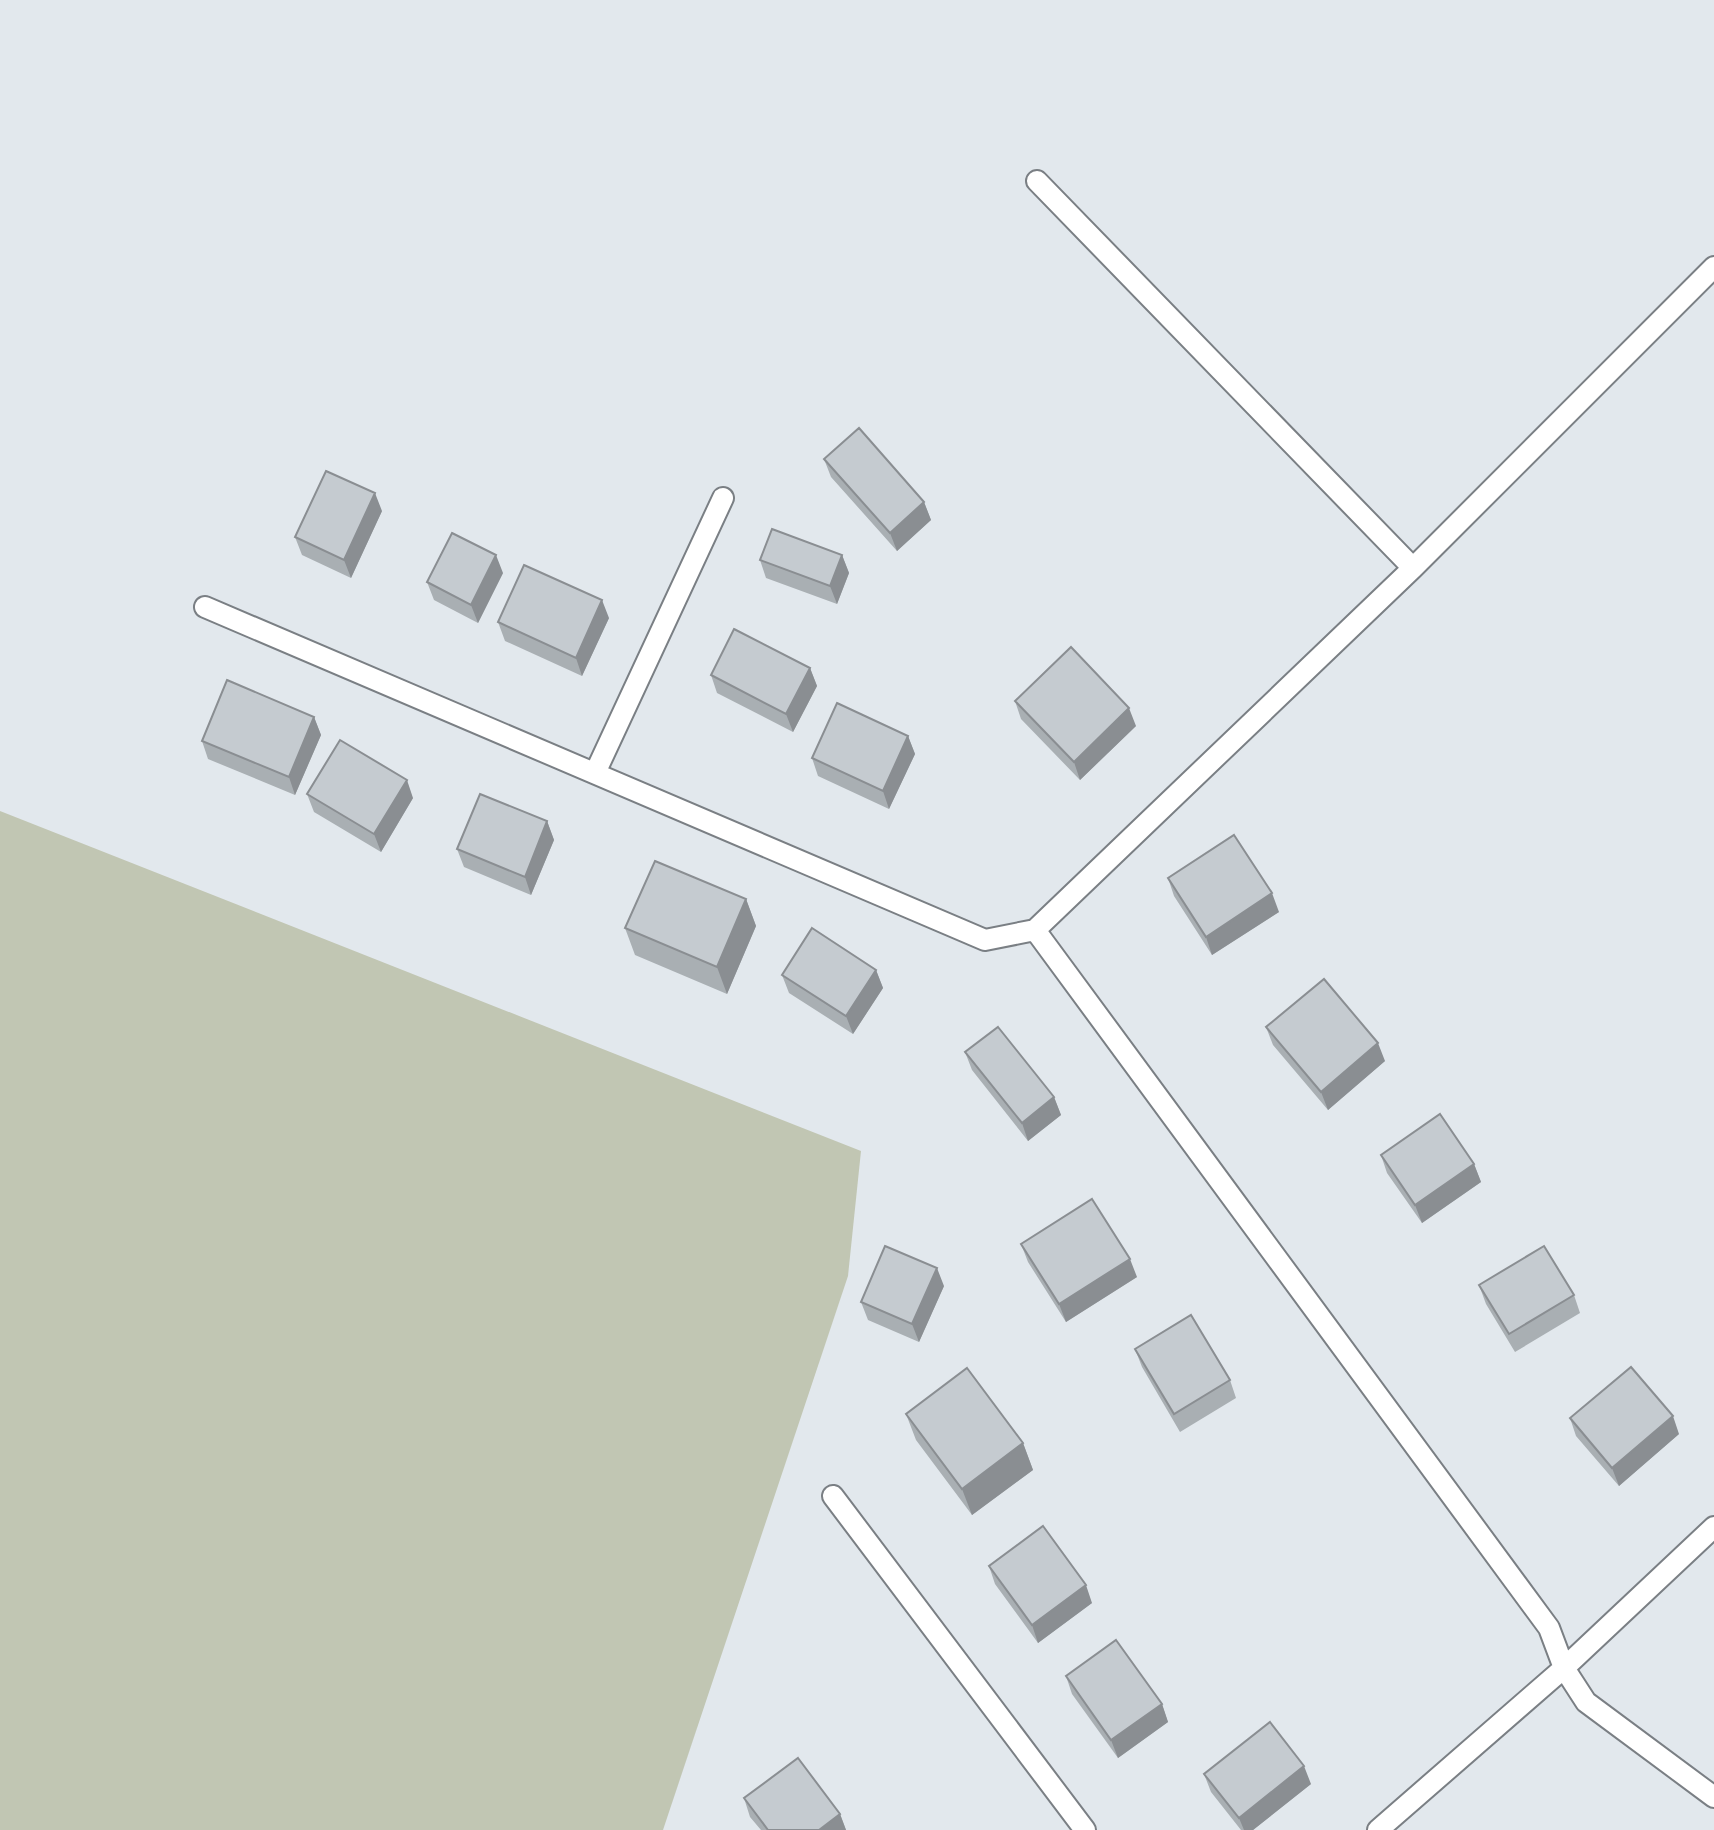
<svg xmlns="http://www.w3.org/2000/svg" width="1714" height="1830" viewBox="0 0 1714 1830" font-family="'Work Sans',sans-serif">
<style>
.green{fill:#c1c6b3}
.lines{fill:none;stroke-linecap:round;stroke-linejoin:round}
.service-casing{stroke:#7a7f84;stroke-width:24}
.service{stroke:#fff;stroke-width:20}
.wall{fill:#a9afb3}
.shaded-wall{fill:#8a8e92}
.building{fill:#c5cbd0;stroke:#8a8e92;stroke-width:2}
</style>
<rect width="100%" height="100%" fill="#e2e8ed"/>
<path class="green" d="M0 811 861 1151 848 1276 663 1830H0Z"/>
<g class="lines">
<defs>
<path id="service" d="M1037 181 1413 568
M1714 267 1413 568 1035 930 1549 1628 1564 1668 1586 1702 1714 1797
M205 607 985 940 1035 930
M595 773 723 498
M833 1496 1085 1830
M1378 1830 1564 1668 1714 1527"/>
</defs>
<use href="#service" class="service-casing"/>
<use href="#service" class="service"/>
</g>
<path class="wall" d="M824 459 924 502 931 520 897 551 831 477Z
M382 511 351 578 302 555 295 537Z
M842 555 849 573 837 604 766 578 760 560Z
M503 573 478 623 434 600 427 582Z
M609 618 582 676 505 641 498 622Z
M810 668 817 686 793 732 717 693 711 675Z
M1015 701 1136 726 1080 780 1021 719Z
M314 717 321 735 295 795 208 759 202 741Z
M908 736 915 754 889 809 818 776 812 758Z
M307 794 413 798 381 852 314 812Z
M547 821 554 840 531 895 464 867 457 849Z
M1168 878 1279 912 1212 955 1174 896Z
M746 899 756 926 727 994 635 955 625 928Z
M876 970 883 988 853 1034 789 993 782 975Z
M1266 1027 1385 1061 1328 1110 1273 1045Z
M965 1052 1054 1097 1061 1115 1028 1141 972 1070Z
M1381 1155 1474 1164 1481 1182 1422 1223 1387 1173Z
M1021 1244 1137 1277 1066 1322 1028 1262Z
M1479 1285 1574 1295 1580 1313 1515 1352 1486 1304Z
M944 1286 919 1342 868 1320 861 1302Z
M1135 1349 1230 1380 1236 1398 1180 1432 1142 1367Z
M906 1414 1023 1443 1033 1470 972 1515 916 1440Z
M1570 1418 1679 1434 1619 1486 1576 1436Z
M989 1566 1092 1603 1038 1643 995 1584Z
M1066 1676 1162 1704 1168 1722 1118 1758 1072 1694Z
M1204 1774 1311 1784 1253 1830H1241L1211 1792Z
M744 1798 840 1814 846 1830H761L750 1817Z"/>
<path class="shaded-wall" d="M375 493 382 511 351 578 344 560Z
M924 502 931 520 897 551 890 533Z
M496 555 503 573 478 623 471 605Z
M842 555 849 573 837 604 830 586Z
M602 600 609 618 582 676 576 658Z
M810 668 817 686 793 732 786 714Z
M1129 708 1136 726 1080 780 1074 762Z
M314 717 321 735 295 795 289 777Z
M908 736 915 754 889 809 883 791Z
M407 780 413 798 381 852 374 834Z
M547 821 554 840 531 895 525 877Z
M1272 893 1279 912 1212 955 1206 937Z
M746 899 756 926 727 994 717 967Z
M876 970 883 988 853 1034 846 1016Z
M1378 1043 1385 1061 1328 1110 1321 1092Z
M1054 1097 1061 1115 1028 1141 1022 1123Z
M1474 1164 1481 1182 1422 1223 1415 1205Z
M1130 1259 1137 1277 1066 1322 1059 1304Z
M937 1268 944 1286 919 1342 912 1324Z
M1673 1416 1679 1434 1619 1486 1612 1468Z
M1023 1443 1033 1470 972 1515 962 1489Z
M1086 1585 1092 1603 1038 1643 1032 1625Z
M1162 1704 1168 1722 1118 1758 1111 1740Z
M1304 1766 1311 1784 1253 1830H1244L1239 1818Z
M840 1814 846 1830H819Z"/>
<path class="building" d="M859 428 924 502 890 533 824 459Z
M326 471 375 493 344 560 295 537Z
M772 529 842 555 830 586 760 560Z
M452 533 496 555 471 605 427 582Z
M524 565 602 600 576 658 498 622Z
M734 629 810 668 786 714 711 675Z
M1071 647 1129 708 1074 762 1015 701Z
M227 680 314 717 289 777 202 741Z
M837 703 908 736 883 791 812 758Z
M340 740 407 780 374 834 307 794Z
M480 794 547 821 525 877 457 849Z
M1234 835 1272 893 1206 937 1168 878Z
M655 861 746 899 717 967 625 928Z
M812 928 876 970 846 1016 782 975Z
M1324 979 1378 1043 1321 1092 1266 1027Z
M998 1027 1054 1097 1022 1123 965 1052Z
M1440 1114 1474 1164 1415 1205 1381 1155Z
M1092 1199 1130 1259 1059 1304 1021 1244Z
M885 1246 937 1268 912 1324 861 1302Z
M1544 1246 1574 1295 1509 1334 1479 1285Z
M1191 1315 1230 1380 1174 1414 1135 1349Z
M1631 1367 1673 1416 1612 1468 1570 1418Z
M967 1368 1023 1443 962 1489 906 1414Z
M1043 1526 1086 1585 1032 1625 989 1566Z
M1116 1640 1162 1704 1111 1740 1066 1676Z
M1270 1722 1304 1766 1239 1818 1204 1774Z
M798 1758 840 1814 819 1830H768L744 1798Z"/>
</svg>
